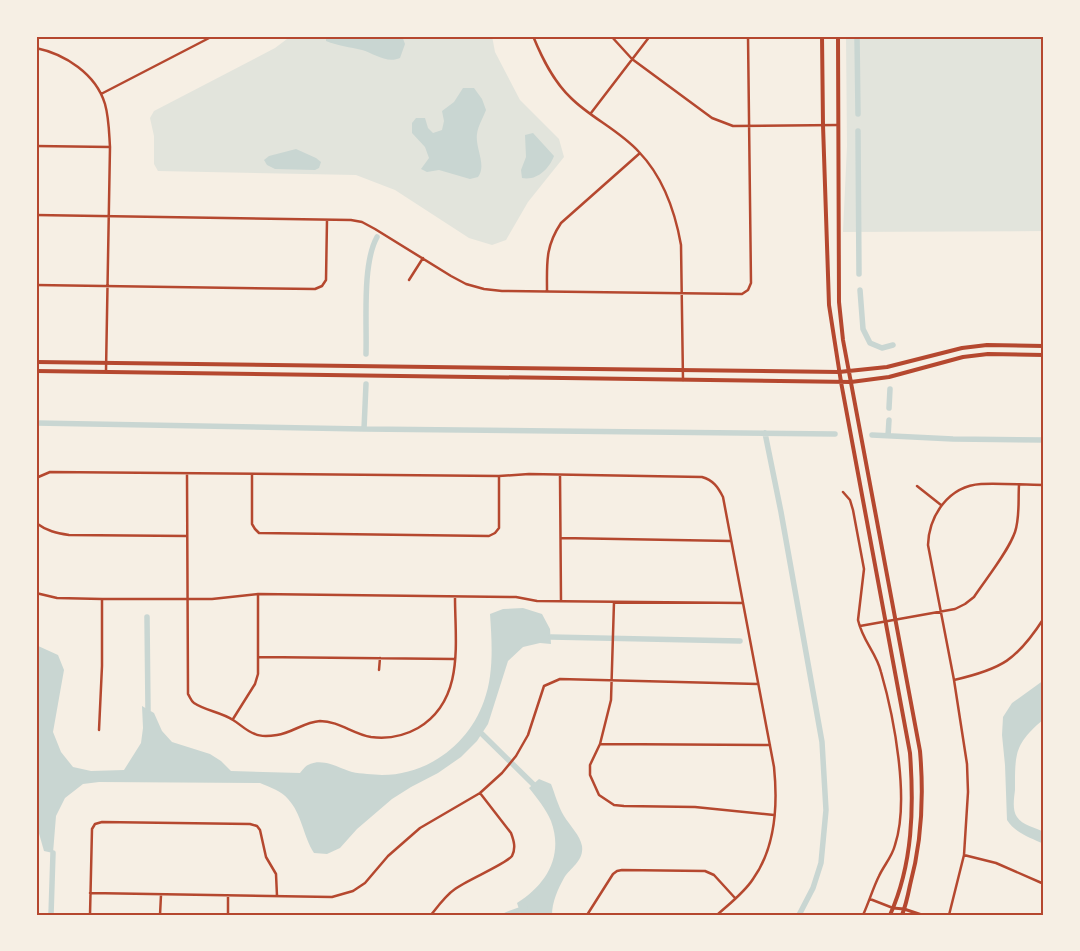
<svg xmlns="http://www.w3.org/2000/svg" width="1080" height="951" viewBox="0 0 1080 951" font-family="'Golos Text',sans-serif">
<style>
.green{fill:#e2e4dc}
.water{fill:#c9d6d2}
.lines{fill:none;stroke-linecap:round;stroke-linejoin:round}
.canal{stroke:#c9d6d2;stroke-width:5.5}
.minor{stroke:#b5482f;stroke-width:2.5}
.tertiary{stroke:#b5482f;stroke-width:3}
.secondary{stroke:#b5482f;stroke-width:4}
.neatline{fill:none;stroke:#b5482f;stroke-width:2}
</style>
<rect width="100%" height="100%" fill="#f6efe4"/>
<path class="green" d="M291 36H492L495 52 520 100 559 139 564 157 528 202 506 240 492 245 469 238 395 190 356 175 158 171 154 164V136L150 118 154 111 275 48Z
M846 36H1044V231L843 232 847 146Z"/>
<path class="water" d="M326 36H402L405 44 400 58C387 64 373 53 362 50 350 47 338 46 326 41Z
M463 88H474L482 99 486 110C483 118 478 126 477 134 475 148 487 165 478 177L470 179 439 170 427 172 421 169 429 158 425 147 412 133V123L416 118H425L428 128 433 133 442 130 444 121 442 111 454 102Z
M533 133 554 156C549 169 537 181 522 178L521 170 526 157 525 135Z
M296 149 316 158 321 162 319 168 315 170 275 169 267 165 264 160 269 156Z
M523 608 542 614 550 629 551 644 540 643 523 647 508 661 488 724 477 741 461 757 438 773 411 787 392 799 357 829 340 848 327 854 314 853C303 836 302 814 288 799 282 791 269 787 260 783L99 782 83 784 65 798 56 816 53 853 44 851 36 823V645L58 655 64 670 53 732 61 752 73 767 91 771 124 770 141 743 143 728 142 706 154 713 162 731 172 742 210 754 221 761 231 771 300 773C302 771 305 766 308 765 322 757 339 768 352 772 361 774 373 774 382 775 428 775 469 744 484 701 494 674 492 643 490 614L503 609Z
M1044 680V719C1014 744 1015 754 1015 790 1014 798 1012 810 1017 817 1022 825 1036 828 1044 832V844C1031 838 1015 833 1007 820L1005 765 1002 735 1003 717 1012 703Z
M539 779 551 784C555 794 558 806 564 816 570 826 580 835 582 846 584 861 571 867 564 878 558 889 552 902 552 915H521L517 903C546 885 564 856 551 821 546 809 537 798 529 788Z"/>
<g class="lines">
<path class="canal" d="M857 36 858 114
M858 131 859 274
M860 290 863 329 870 343 882 348 893 345
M366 354C367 321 362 264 377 237
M889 408 890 389
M36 423 364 429 835 434
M364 429 366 384
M765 433 781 512 822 742 826 810 821 863 813 888 799 915
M872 435 953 439 1044 440
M888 436 889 420
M147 617 148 710
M551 637 740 641
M482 734 536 787
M51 915 53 853
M506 915 525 908"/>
<path class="minor" d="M533 36C542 58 553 81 571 98 591 118 619 130 639 152 664 178 675 211 681 245L683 380
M611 36 632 59 712 118 733 126 838 125
M36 48C65 54 96 74 105 104 109 118 109 132 110 147L106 371
M101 94 213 36
M591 113 650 36
M36 146 110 147
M36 215 351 220 362 222 375 229 451 276 466 284 484 289 502 291 742 294 748 290 751 283 748 36
M409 280 423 258
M36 285 315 289 322 286 326 280 327 220
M547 291C547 263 545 247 561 223L640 153
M187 474 188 694C190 697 191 701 194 703 206 711 221 712 233 720 240 724 246 731 255 734 261 737 270 736 277 735 292 733 304 722 320 721 339 721 353 734 371 737 387 739 404 736 418 728 465 700 455 643 455 597
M252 474V524L255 529 259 533 489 536 495 533 499 528V476
M560 475 561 601
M36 478 50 472 499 476 529 474 702 477C713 480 718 487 723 497L774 767C778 806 776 847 753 879 744 893 729 904 717 915
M917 486 941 505
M843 492 850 500 853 510 864 569 858 620C863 642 876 652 881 672 894 717 910 800 895 845 892 857 884 865 879 876 873 888 869 902 863 915
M36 523C47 531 56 533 69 535L187 536
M561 538 731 541
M36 593 57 598 102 599H212L258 594 516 597 537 601 743 603
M614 602 611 700 600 744 590 765V775L599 795 614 805 624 806 695 807 774 815
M860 626 955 609 965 604 974 597C986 579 1008 552 1015 532 1020 517 1018 500 1019 485
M258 657 454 659
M379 670 380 658
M954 680C1002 669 1017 660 1044 618
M233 719 255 684 258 674V594
M99 730 102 666V599
M600 744 770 745
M964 855 996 863 1044 884
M90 893 332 897 353 891 365 883 388 856 420 828 480 793 502 773 516 756 528 735 544 686 560 679 758 684
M228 896V915
M870 899 893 908
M90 915 92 829 95 824 102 822 250 824 257 826 260 830 266 857 276 874 277 896
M160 915 161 895
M431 915C438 906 446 895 455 889 467 880 506 864 512 856 516 848 514 841 511 833L480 793
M587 915 613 874 617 871 622 870 705 871 714 875 735 898
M949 915 964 855 968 792 967 764 954 680 928 545C929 515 949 486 981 484 1002 483 1023 485 1044 485"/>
<path class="tertiary" d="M893 908 904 909 922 915"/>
<path class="secondary" d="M822 36 823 125 829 305 841 382 910 753C914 807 913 864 890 915
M838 36 839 302 843 340 920 751C924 797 922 841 910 885 908 895 906 905 902 915
M36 362 839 372 887 367 962 348 987 345 1044 346
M36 371 851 382 889 377 963 357 988 354 1044 355"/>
</g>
<rect width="1080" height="951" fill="none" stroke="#f6efe4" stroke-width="75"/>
<rect x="38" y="38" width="1004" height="876" class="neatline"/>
</svg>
